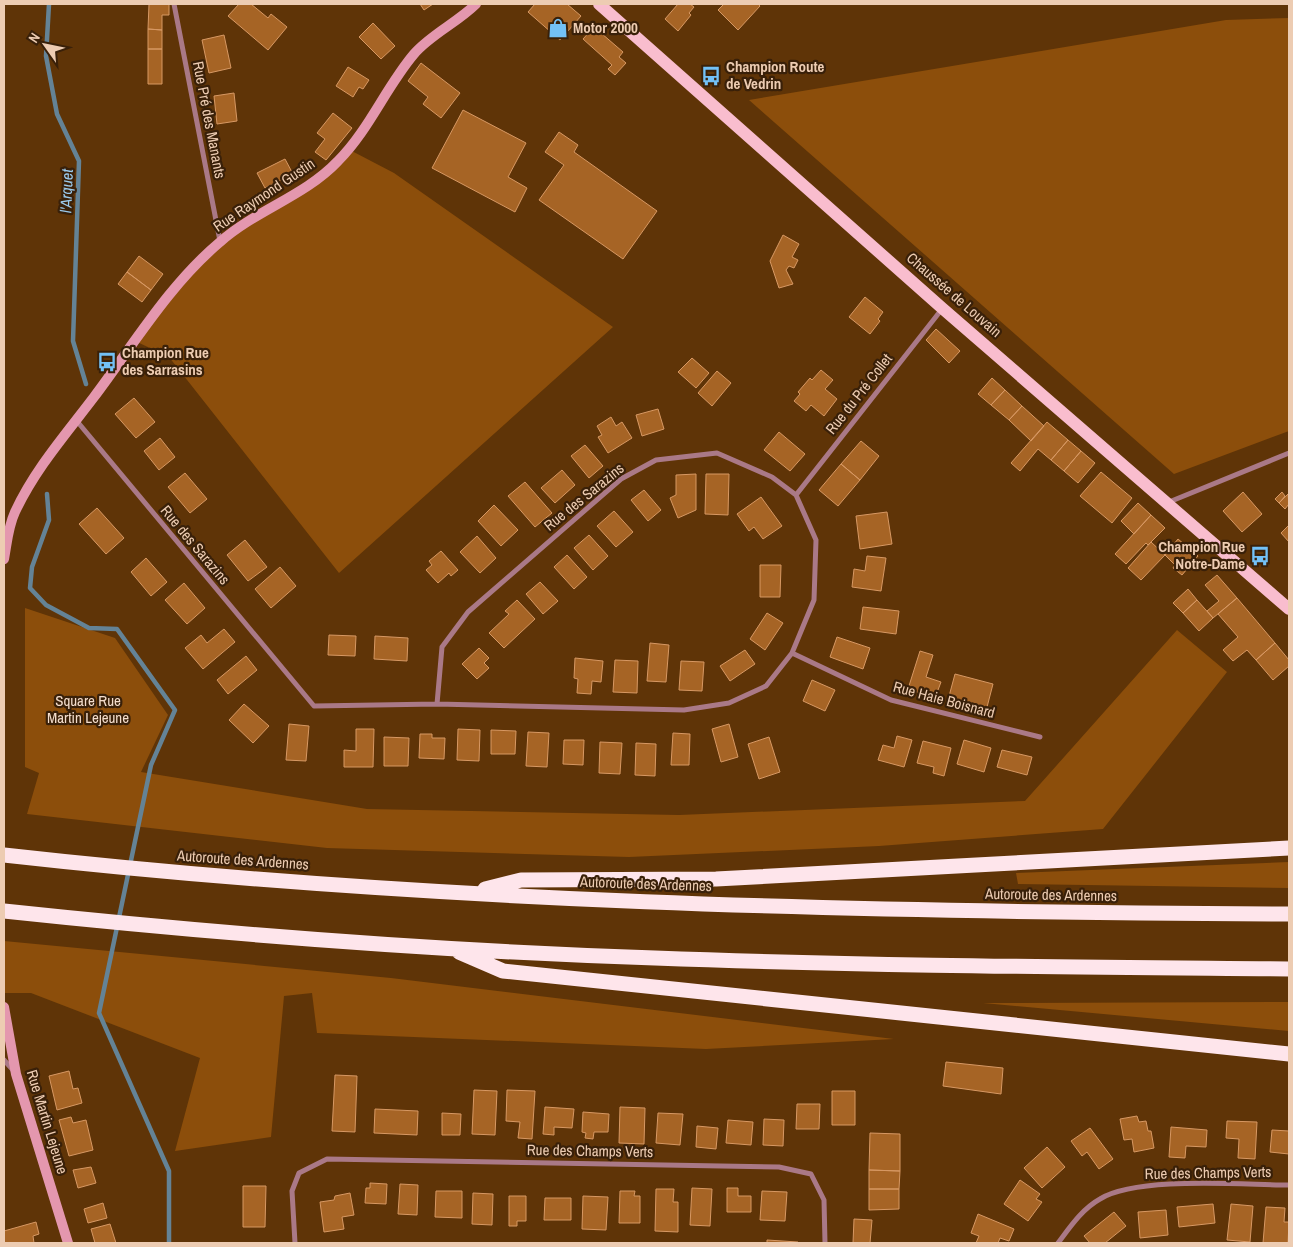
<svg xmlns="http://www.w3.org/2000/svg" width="1293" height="1247" viewBox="0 0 1293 1247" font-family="'Archivo Narrow',sans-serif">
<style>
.green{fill:#8c4e0b}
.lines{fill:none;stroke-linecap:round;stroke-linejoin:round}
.stream{stroke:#648396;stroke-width:4.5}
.building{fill:#a66425;stroke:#d79863}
.street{stroke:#aa7987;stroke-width:5}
.secondary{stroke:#e497ae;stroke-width:10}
.primary{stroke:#f9bdce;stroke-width:12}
.highway{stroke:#fee5eb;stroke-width:15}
.labels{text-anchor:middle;stroke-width:4.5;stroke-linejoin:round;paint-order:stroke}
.poi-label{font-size:15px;font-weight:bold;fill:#edccb2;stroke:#392009;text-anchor:start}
.street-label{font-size:15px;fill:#edccb2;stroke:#392009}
.park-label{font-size:15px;fill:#f4ddcc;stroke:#392009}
.water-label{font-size:16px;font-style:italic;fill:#9bcaec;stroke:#392009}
</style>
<rect width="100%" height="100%" fill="#5f3407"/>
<path class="green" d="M1289 18V431L1174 474 749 100 1226 20Z
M348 149 394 173 613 327 339 573 169 357 135 341 220 241 300 192Z
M25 608 115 638 168 715 141 772 367 809 679 815 1025 801 1177 630 1227 672 1103 829 879 846 629 857 327 848 27 814 39 773 25 767Z
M1289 862V888L1018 884 1016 873Z
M4 941 391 978 894 1039 706 1049 317 1033 312 993 284 996 271 1137 175 1151 200 1058 31 993H4Z
M1289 1002V1031L983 1003Z"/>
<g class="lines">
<path class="stream" d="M49 4 46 56 57 114 79 161 73 341 86 384
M47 494 49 520 32 567 30 588 46 605 89 628 117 629 175 710 151 765 99 1013 169 1171V1243"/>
</g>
<path class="building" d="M149 4H169V15H162V30L148 29Z
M239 4H251L268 18 271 14 287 27 268 50 228 16Z
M420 4H433L424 10Z
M535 4H567L581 16 560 40 528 12Z
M678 4H690L694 7 689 13 691 15 678 31 665 19Z
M724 4H758L760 6 738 30 718 10Z
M373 23 395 46 381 59 359 37Z
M594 27 623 52 619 57 626 63 615 75 608 69 612 65 583 39Z
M148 29 162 30V49H148Z
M224 35 231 68 209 73 202 40Z
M148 49H162V84H148Z
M421 63 460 93 441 118 423 104 428 97 408 81Z
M348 67 369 80 363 89 359 87 353 97 336 86Z
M234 93 237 121 217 124 214 96Z
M463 110 526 143 508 177 527 188 515 212 432 168Z
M333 113 352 128 326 160 315 152 325 139 317 133Z
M559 132 578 145 574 152 657 211 623 259 539 200 564 165 545 152Z
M285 159 293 174 265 188 257 173Z
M783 235 799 244 792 257 798 260 794 268 789 266 786 270 793 284 779 288 770 261Z
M139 256 163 274 151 290 127 272Z
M127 272 151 290 142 302 118 284Z
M865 297 883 312 878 319 880 321 870 334 849 317Z
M936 329 960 351 949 363 926 340Z
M692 358 709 373 696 388 678 372Z
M821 370 833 380 825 389 837 399 824 416 811 405 806 411 794 401 800 394 798 392 810 378 812 380Z
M717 371 731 383 712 406 698 393Z
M992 378 1005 390 991 405 978 394Z
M1005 390 1022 406 1009 420 991 405Z
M134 398 155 422 136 438 115 414Z
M1022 406 1044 426 1031 441 1009 420Z
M658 409 664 429 642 436 636 415Z
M611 417 616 426 622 422 632 438 608 453 598 437 602 435 597 426Z
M1047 422 1068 440 1051 460 1038 449 1020 471 1011 463Z
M779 432 805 454 790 471 764 450Z
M160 438 175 457 159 470 144 451Z
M1068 440 1081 451 1064 471 1051 460Z
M861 441 879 456 860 480 841 464Z
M585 445 603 466 589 478 571 456Z
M1081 451 1095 463 1078 483 1064 471Z
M841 464 860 480 838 506 819 490Z
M562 470 575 485 555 503 541 488Z
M1101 472 1132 498 1112 523 1080 496Z
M185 473 207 499 190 513 168 487Z
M696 474V510L678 518 670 498 676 495V475Z
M706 474H729L728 515 705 514Z
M525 482 552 513 535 527 508 496Z
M644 490 661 510 648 521 631 500Z
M1243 492 1262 514 1242 532 1223 511Z
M1282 492 1285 496 1279 503 1275 499Z
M1288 494 1289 504 1285 509 1279 503Z
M761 497 782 526 763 539 754 527 749 531 737 514Z
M1138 503 1151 515 1134 534 1121 521Z
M494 505 518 530 501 546 478 521Z
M97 508 124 538 106 554 79 524Z
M614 511 633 532 616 547 597 526Z
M887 512 892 544 860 549 856 516Z
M1151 515 1165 528 1148 545 1146 543 1126 564 1115 554Z
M1289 525V542L1281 533Z
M589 535 608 556 593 570 574 548Z
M477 536 496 558 480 573 460 552Z
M1178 539 1198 556 1182 575 1173 568 1175 565 1165 555Z
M245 540 267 567 248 581 227 555Z
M1151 542 1165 555 1141 580 1128 568Z
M441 551 458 570 451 576 449 573 438 583 426 570 432 565 429 561Z
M567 555 587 577 574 589 554 567Z
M867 556 886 558 881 591 852 587 854 569 865 571Z
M146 558 167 582 151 596 131 572Z
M760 565H781L780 597H760Z
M280 567 296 586 271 608 255 589Z
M1217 575 1237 598 1213 618 1207 611 1219 601 1205 585Z
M540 582 558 601 543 614 526 594Z
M184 583 205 608 187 624 165 600Z
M1188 589 1197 600 1183 613 1173 603Z
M1237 598 1275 643 1256 660 1247 650 1233 661 1223 650 1238 637 1218 614Z
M517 600 535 619 504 648 489 633 509 614 505 611Z
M1197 600 1213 618 1199 631 1183 613Z
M863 607 899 611 896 634 860 629Z
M767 613 783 623 765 650 750 639Z
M224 629 235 642 203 669 185 648 201 635 207 643Z
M329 635 356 636 355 656 328 655Z
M375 636 408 638 407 661 374 659Z
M837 637 870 648 863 669 830 657Z
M650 643 669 645 666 682 647 681Z
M1275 643 1289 660V666L1273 680 1256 660Z
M479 648 489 658 484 663 489 668 477 679 462 664Z
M745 650 755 664 730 681 720 666Z
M920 651 933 655 926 677 941 682 935 698 908 689Z
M246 656 257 670 228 694 217 680Z
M575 658 603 661 601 682 592 681 591 694 577 693 578 679 574 678Z
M615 660 638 661 637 693 613 692Z
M681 661 704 662 702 691 679 690Z
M955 674 993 684 986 711 948 700Z
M812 680 835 690 825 711 803 701Z
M244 704 269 726 253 743 229 720Z
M289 724 309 726 306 761 286 760Z
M729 724 738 757 721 762 712 729Z
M356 729H374L373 767H344V750L356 751Z
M458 729 480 730 479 761 457 760Z
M491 730 516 731 515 754H491Z
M528 732 549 733 547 767 526 766Z
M673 733 690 734 689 765H671Z
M420 734H432V738H445L444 759 419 758Z
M897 736 912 740 904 767 878 760 883 745 894 748Z
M384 737 409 738 408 766H384Z
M769 737 780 772 759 779 748 744Z
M564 740H584L583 765 563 764Z
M964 740 991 748 984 772 957 764Z
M923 741 951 748 944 776 933 773 934 767 917 763Z
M600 742 622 743 620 774 599 773Z
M636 743 656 744 655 776 635 775Z
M1002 750 1032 757 1027 775 997 767Z
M946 1062 1003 1068 1001 1094 943 1086Z
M69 1071 73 1089 78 1088 82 1103 57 1110 49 1076Z
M335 1075 357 1076 355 1132 332 1131Z
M474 1090 497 1091 495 1135 472 1134Z
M507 1090 535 1091 532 1139 518 1138 520 1122 506 1121Z
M832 1091H855V1125H832Z
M797 1104H820L819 1129H796Z
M545 1107 574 1109 572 1128 554 1127V1135L543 1134Z
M620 1107 645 1108 644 1144 619 1143Z
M375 1109 418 1111 417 1135 374 1133Z
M583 1112 609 1114 608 1132H594L593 1139 585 1138 586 1133 582 1132Z
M442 1113 461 1114 460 1135H442Z
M658 1113 683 1114 680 1145 656 1143Z
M1137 1116 1139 1122 1146 1121 1148 1131H1151L1154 1148 1134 1152 1132 1139 1124 1140 1120 1119Z
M71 1117 73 1123 86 1120 93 1150 69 1156 59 1120Z
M764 1119 784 1120 783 1146 763 1145Z
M728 1120 753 1122 751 1145 726 1143Z
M1227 1121 1257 1122 1255 1159 1238 1158 1239 1139 1226 1138Z
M697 1126 718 1128 716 1149 696 1147Z
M1171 1127 1207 1130 1206 1147 1186 1146 1185 1158 1169 1157Z
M1090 1128 1113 1159 1099 1169 1087 1152 1082 1156 1071 1141Z
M1272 1130 1289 1131V1154L1270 1152Z
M870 1133 900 1134V1171L869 1170Z
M1047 1147 1065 1167 1042 1188 1024 1168Z
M91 1167 96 1183 78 1188 73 1170Z
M869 1170 900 1171 899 1189H869Z
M1020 1180 1040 1194 1036 1199 1042 1202 1028 1221 1004 1204Z
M370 1183 387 1184 386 1204 365 1203 366 1188H370Z
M400 1184 418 1185 417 1215 398 1214Z
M243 1186H266L265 1227H243Z
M692 1188 712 1189 710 1226 690 1225Z
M727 1188H738V1196H751V1212H727Z
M656 1189H674L673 1202H678V1232L655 1231Z
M869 1189H899V1209L869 1210Z
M436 1191H462V1218L435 1217Z
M620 1191H635L634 1196H640V1223H619Z
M762 1191 787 1192 785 1221 760 1220Z
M350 1193 354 1215 342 1217 344 1229 324 1232 320 1202 334 1200 335 1196Z
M473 1193 493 1194 492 1225 472 1224Z
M509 1196H526V1221H517V1226H509Z
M583 1196 608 1197 606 1230 582 1229Z
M545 1198H571V1220H544Z
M103 1203 107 1218 88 1223 84 1209Z
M1213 1204 1215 1223 1179 1227 1177 1207Z
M1231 1204 1253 1206 1250 1242 1227 1240Z
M1266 1207 1285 1208 1284 1222H1289L1288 1243H1263Z
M1166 1210 1168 1235 1140 1238 1138 1212Z
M1114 1212 1126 1226 1105 1243H1090L1084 1236Z
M978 1214 1014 1229 1009 1241 1000 1238 998 1243H976L979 1236 971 1233Z
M854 1219 872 1220 870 1243H853Z
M36 1222 39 1234 33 1236 34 1243H4V1231Z
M110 1224 116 1243H95L91 1229Z
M767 1240 798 1242V1243H767Z"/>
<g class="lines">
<path class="street" d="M174 4 220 241
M76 420 314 706 437 704 684 710 729 703 766 686 792 653 814 600 816 540 796 495 772 477 717 453 656 460 621 479 468 612 442 647 437 704
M796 495 942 309
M1169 502 1289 453
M792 653 891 700 1040 737
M4 1060 13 1070
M295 1243 292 1191 299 1173 327 1159 779 1167 811 1174 824 1200 825 1243
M1058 1243C1070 1227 1082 1209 1100 1199 1138 1176 1242 1185 1289 1185"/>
<path class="secondary" d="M4 559C7 543 8 527 15 512 35 469 66 434 94 397 134 344 169 285 220 242 256 210 305 196 338 161 369 130 386 87 414 54 430 35 458 22 476 4
M4 1007 16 1074 68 1243"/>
<path class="primary" d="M599 4 942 308 1289 609"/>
<path class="highway" d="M4 855C430 903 860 912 1289 914
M485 889 521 880 716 879 1289 848
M4 911C220 934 438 951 655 958 867 966 1078 967 1289 969
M459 952 503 971 1289 1054"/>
</g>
<defs>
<symbol id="shop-bare" viewBox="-9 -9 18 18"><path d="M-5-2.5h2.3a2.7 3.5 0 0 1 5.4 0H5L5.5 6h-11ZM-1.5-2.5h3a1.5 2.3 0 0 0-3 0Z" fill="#73c1f6" stroke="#392009" stroke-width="2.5" paint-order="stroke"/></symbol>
<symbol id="bus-bare" viewBox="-9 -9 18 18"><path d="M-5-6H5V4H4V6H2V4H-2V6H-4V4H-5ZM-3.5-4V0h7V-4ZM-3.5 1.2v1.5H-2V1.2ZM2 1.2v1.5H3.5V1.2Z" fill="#73c1f6" stroke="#392009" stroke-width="2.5" paint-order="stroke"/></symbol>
</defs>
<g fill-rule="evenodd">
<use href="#shop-bare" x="544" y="14" width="28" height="28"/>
<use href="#bus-bare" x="697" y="62" width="28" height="28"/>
<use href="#bus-bare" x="93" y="348" width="28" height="28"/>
<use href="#bus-bare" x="1246" y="542" width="28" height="28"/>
</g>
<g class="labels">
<g class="poi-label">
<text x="573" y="33">Motor 2000</text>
<text x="726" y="72">Champion Route<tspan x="726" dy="17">de Vedrin</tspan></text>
<text x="122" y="358">Champion Rue<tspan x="122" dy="17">des Sarrasins</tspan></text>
<text x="1245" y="552" text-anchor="end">Champion Rue<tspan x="1245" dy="17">Notre-Dame</tspan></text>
</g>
<g class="street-label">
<text transform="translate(209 120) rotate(79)" y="5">Rue Pré des Manants</text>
<text transform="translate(264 195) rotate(-34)" y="5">Rue Raymond Gustin</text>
<text transform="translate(954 295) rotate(41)" y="5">Chaussée de Louvain</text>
<text transform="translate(859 394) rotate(-52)" y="5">Rue du Pré Collet</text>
<text transform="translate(584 497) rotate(-39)" y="5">Rue des Sarazins</text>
<text transform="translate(195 545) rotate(50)" y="5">Rue des Sarazins</text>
<text transform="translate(944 700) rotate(15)" y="5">Rue Haie Boisnard</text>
<text transform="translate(243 860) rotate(4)" y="5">Autoroute des Ardennes</text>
<text transform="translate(646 884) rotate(2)" y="5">Autoroute des Ardennes</text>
<text transform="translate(1051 895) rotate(1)" y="5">Autoroute des Ardennes</text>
<text transform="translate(47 1122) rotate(73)" y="5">Rue Martin Lejeune</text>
<text transform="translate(590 1151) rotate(1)" y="5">Rue des Champs Verts</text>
<text transform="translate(1208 1173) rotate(-1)" y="5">Rue des Champs Verts</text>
</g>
<g class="park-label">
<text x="88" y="706">Square Rue<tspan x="88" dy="17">Martin Lejeune</tspan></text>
</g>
<g class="water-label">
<text transform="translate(66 191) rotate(-88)" y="6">l'Arquet</text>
</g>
</g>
<rect width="1293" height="1247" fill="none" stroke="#edccb2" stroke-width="10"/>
<g transform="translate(45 45) rotate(303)" stroke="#392009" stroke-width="4" paint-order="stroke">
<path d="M0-4L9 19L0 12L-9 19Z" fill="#edccb2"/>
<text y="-8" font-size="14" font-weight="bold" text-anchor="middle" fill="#edccb2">N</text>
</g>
</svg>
